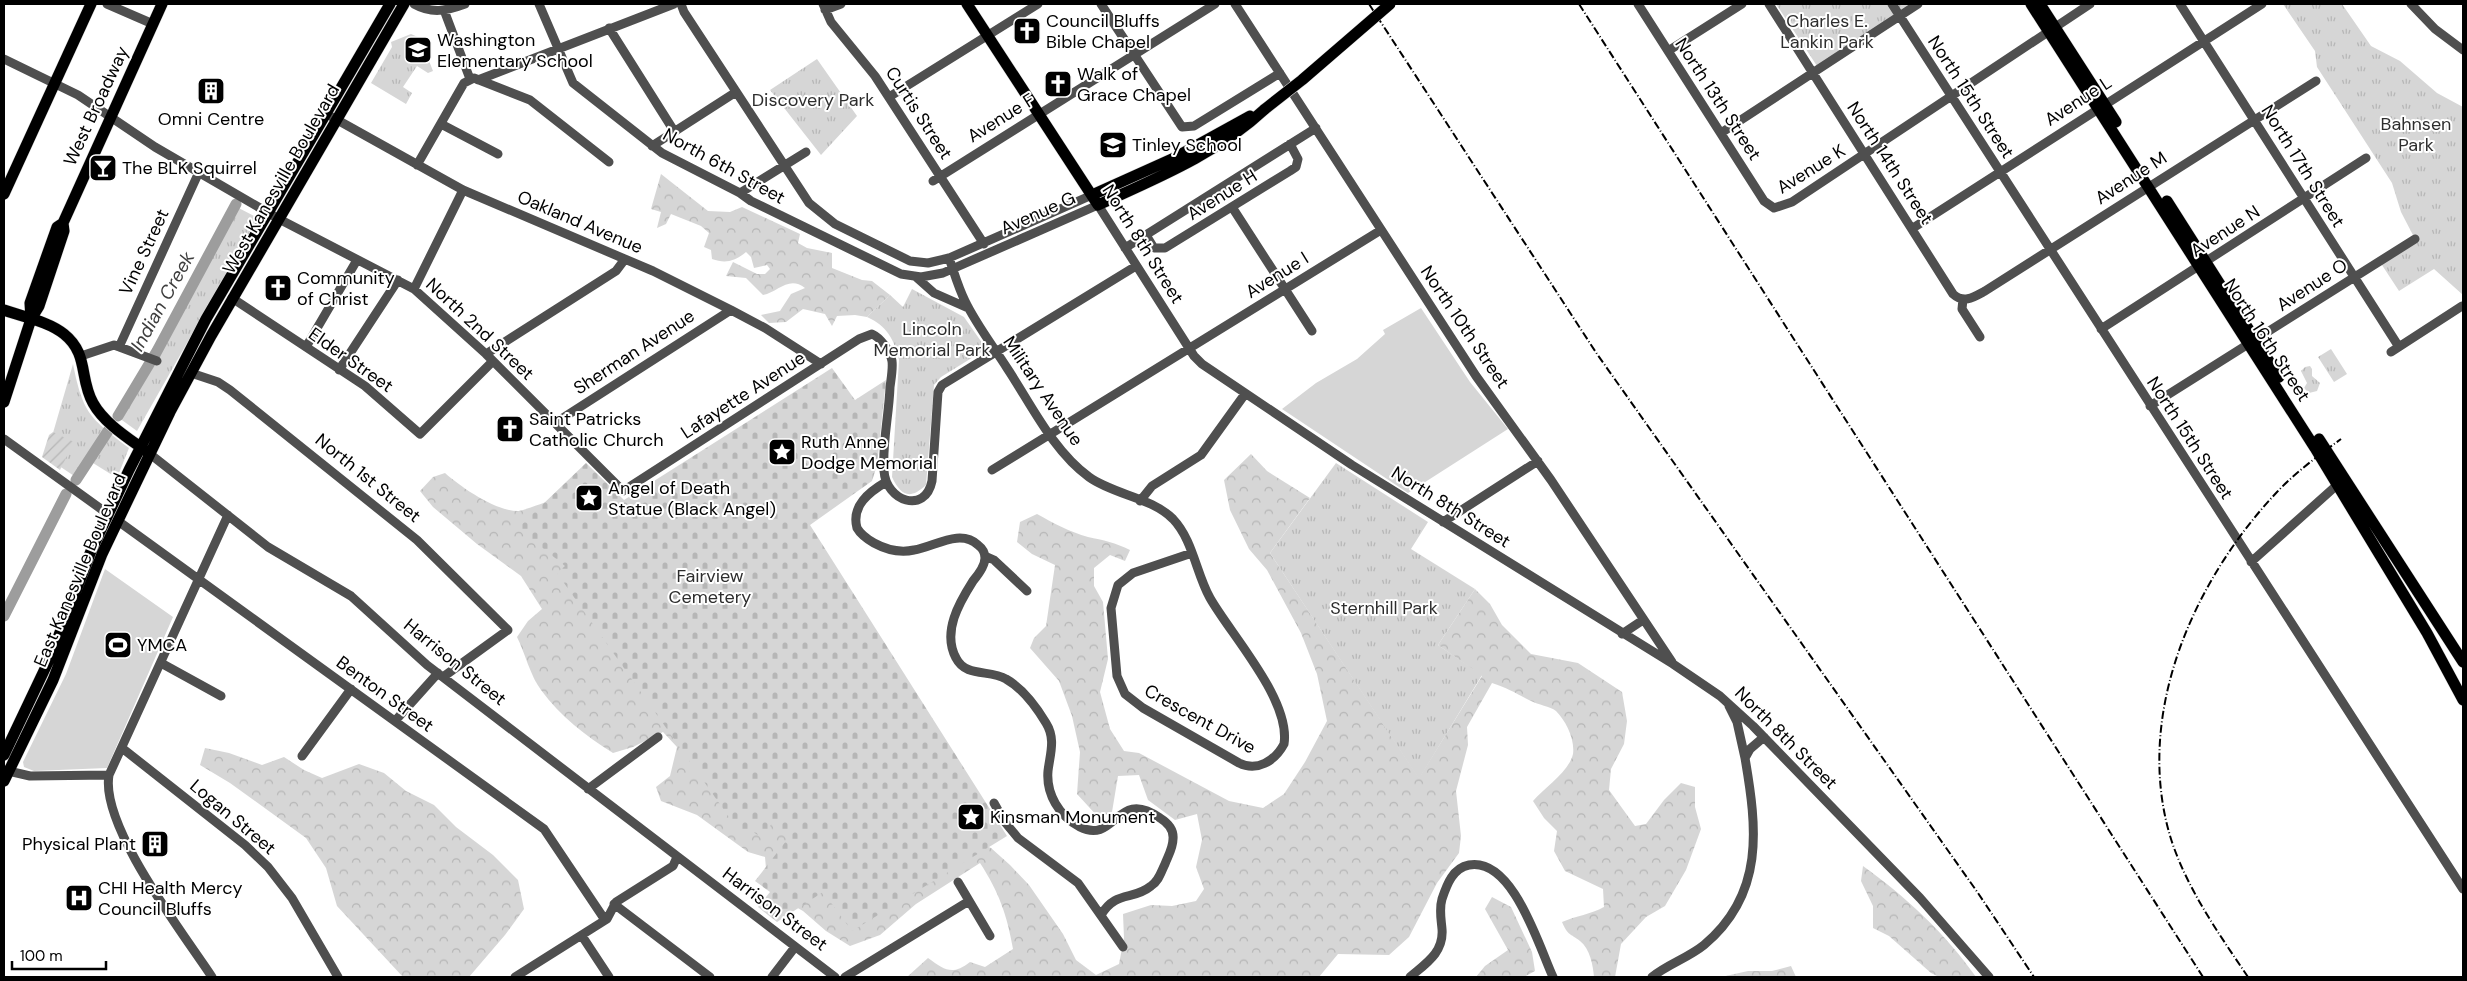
<svg xmlns="http://www.w3.org/2000/svg" width="2467" height="981" viewBox="0 0 2467 981" font-family="'DM Sans',sans-serif">
<style>
.grass{fill:#d6d6d6}
.forest{fill:url(#forest-crowns)}
.cemetery{fill:url(#cemetery-stones)}
.park{fill:url(#park-tufts)}
.garden{fill:url(#garden-furrows)}
.lines{fill:none;stroke-linecap:round;stroke-linejoin:round}
.river{stroke:#9d9d9d;stroke-width:11}
.major-casing{stroke:#dbdbdb;stroke-width:12}
.minor{stroke:#4f4f4f;stroke-width:9}
.major{stroke:#000;stroke-width:11}
.rail{stroke:#000;stroke-width:2;stroke-dasharray:8 2.5 1 2.5;stroke-linecap:butt}
.major-bridge-casing{stroke:#dbdbdb;stroke-width:12;stroke-linecap:butt}
.major-bridge{stroke:#000;stroke-width:11}
.labels{text-anchor:middle;stroke-width:4;stroke-linejoin:round;paint-order:stroke}
.poi-label{font-size:18px;fill:#000;stroke:#fff;text-anchor:start}
.park-label{font-size:18px;fill:#2d2d2d;stroke:#fff}
.street-label{font-size:18px;fill:#000;stroke:#fff}
.water-label{font-size:19px;font-style:italic;fill:#3e3e3e;stroke:#fff}
</style>
<defs>
<pattern id="forest-crowns" width="20" height="18" patternUnits="userSpaceOnUse" patternTransform="scale(1.25)"><rect width="20" height="18" fill="#d6d6d6"/><path d="M2 6a3 3 0 1 1 6 0M12 15a3 3 0 1 1 6 0" fill="none" stroke="#b6b6b6"/></pattern>
<pattern id="cemetery-stones" width="16" height="16" patternUnits="userSpaceOnUse" patternTransform="scale(1.25)"><rect width="16" height="16" fill="#d6d6d6"/><path d="M2 7V4a2 2 0 0 1 4 0v3zM10 15v-3a2 2 0 0 1 4 0v3z" fill="#b6b6b6"/></pattern>
<pattern id="park-tufts" width="24" height="20" patternUnits="userSpaceOnUse" patternTransform="scale(1.25)"><rect width="24" height="20" fill="#d6d6d6"/><path d="M3 7l-1-3M5 7V3M7 7l1-3M15 17l-1-3M17 17v-4M19 17l1-3" fill="none" stroke="#b6b6b6"/></pattern>
<pattern id="garden-furrows" width="10" height="10" patternUnits="userSpaceOnUse" patternTransform="scale(1.25)"><rect width="10" height="10" fill="#d6d6d6"/><path d="M-1 1l2-2M0 10L10 0M9 11l2-2" fill="none" stroke="#b6b6b6"/></pattern>
</defs>
<rect width="100%" height="100%" fill="#fff"/>
<path class="grass" d="M1421 308 1470 382 1508 429 1408 493 1282 409 1316 383 1357 359 1385 334 1383 330Z
M105 569 173 617 107 768 34 771 24 767 23 762 66 674Z"/>
<path class="forest" d="M661 174 708 211 730 212 742 207 800 234 798 243 807 248 832 253V268L862 280 872 281 890 295 867 317 855 315 837 316 832 326 825 314 803 309 786 322 769 323 761 315 780 311 791 294 805 288C789 275 778 292 763 295L746 278 726 276 733 262 757 274H765L770 269 767 265 754 268 751 257 746 252C735 261 726 264 712 259L711 250 704 247 709 233 701 226 671 214 666 224 657 228 661 212 651 209Z
M1251 454 1267 471 1310 498 1270 553 1419 778 1482 676 1438 645 1475 589 1490 604 1502 625 1531 654 1578 663 1622 692 1627 721 1624 744 1611 769 1609 790 1635 826 1646 824 1664 800 1681 783 1695 787V807L1701 829 1686 870 1665 906 1646 917 1621 944 1615 977H1594C1593 965 1590 949 1580 941 1570 933 1568 936 1562 922 1576 916 1591 914 1604 907L1603 889 1565 871 1554 851 1557 831 1544 818 1533 801C1545 787 1569 772 1573 754 1575 739 1566 721 1556 711 1550 706 1538 705 1531 701 1517 694 1508 688 1492 683L1467 727 1468 745 1456 791 1461 836 1459 853 1437 883 1409 937 1389 955 1338 954 1319 977H907L928 958C945 970 952 976 970 962L985 967 1013 949C1007 915 999 892 980 863L916 904 880 935 850 946 826 931 803 911 773 894 767 880 765 857 748 852 697 815 661 801 656 787 670 776 677 747 663 732 633 747 613 753C586 736 560 716 541 690 530 675 525 653 517 637L528 621 542 609 521 576 477 544 433 507 420 491 433 477 445 473C461 487 495 511 518 511 523 511 547 501 556 499L959 834 991 848 1010 865 1029 885 1063 934 1076 960 1096 975 1119 964 1124 938 1123 914 1151 905 1172 906 1196 901 1204 889 1196 867 1202 840 1197 814 1175 820 1148 800 1139 775 1118 776 1112 812 1099 818 1077 794 1080 752 1072 716 1059 681 1030 648 1034 638 1046 626 1055 565 1032 554 1017 542 1020 522 1037 514C1053 523 1070 532 1088 537 1103 540 1116 543 1130 550L1125 561 1110 555 1094 568V586L1103 602 1108 659 1100 692 1110 729 1124 751 1139 753 1229 801 1263 808 1284 794 1305 762 1327 721 1317 674 1301 633 1267 570 1249 549 1230 510 1224 480Z
M205 748 229 753 262 765 284 757 304 770 322 778 359 764 384 773 406 791 434 805 456 827 493 855 518 880 524 909 505 935 469 977H403L337 906 326 868 306 838 230 783 200 765Z
M1863 866C1905 896 1947 935 1976 977H1939L1931 973 1889 936 1873 928V906L1861 881Z
M1492 897 1511 907 1532 952 1535 971 1524 977H1476L1485 966 1508 950 1485 909Z
M1791 966 1796 977H1721L1748 971H1772Z"/>
<path class="cemetery" d="M832 368 855 400 886 380 877 465 872 481 810 525 1007 836 852 931 823 892 777 922 758 907 770 892 755 881 790 836 772 823 762 838 749 829 743 837 557 573 565 566 518 528 586 463 624 500Z"/>
<path class="park" d="M1776 4H1918L1819 69Z
M2283 4H2342L2371 46 2400 61 2437 93 2463 107V295L2434 269 2399 291 2380 262 2415 239 2401 212 2392 183 2317 67 2315 51Z
M411 34 420 38 433 71 428 73 417 66 403 87 412 93 406 104 371 83 392 47 391 42Z
M817 59 857 116 821 155 770 90Z
M231 204 258 218 137 431 115 415 150 365Z
M912 289 964 317 985 347 983 351 941 377 934 385 926 485C910 500 901 496 892 477L899 360C894 339 887 326 867 317L890 295 903 307Z
M2331 349 2347 374 2334 382 2318 357Z
M73 364C83 414 90 418 129 448L117 478 93 463 80 480 46 457Z
M2310 366 2312 369V376L2320 383 2317 391 2309 393 2304 388 2307 383 2301 371 2305 367Z
M1336 463 1428 522 1411 549 1475 589 1438 645 1482 675 1419 779 1270 553Z"/>
<path class="garden" d="M53 432 74 442 60 470 42 457 49 435Z"/>
<g class="lines">
<path class="river" d="M118 416 157 351 236 204
M76 480 108 431
M4 616 66 494"/>
<defs>
<path id="major" d="M967 4 1098 205C1157 178 1217 154 1265 109
M2031 4 2315 448 2427 633 2463 700
M2040 4 2116 122
M4 194 91 4
M1092 195 1172 159 1250 116
M2167 201 2279 377
M4 310C23 317 48 321 64 334 89 354 79 378 93 403 104 423 128 438 146 451
M31 319 30 303 57 227 63 223 162 4
M4 402 31 319 39 306 64 231 63 223
M2319 439 2463 662
M4 755 51 656 91 551 129 470 206 319 390 4
M4 781 53 680 102 554 170 412 211 336 404 4"/>
</defs>
<use href="#major" class="major-casing"/>
<path class="minor" d="M107 4 153 24
M414 4C432 14 446 11 465 4
M539 4 573 83 662 153 740 193 751 201 901 274 921 277 943 273 1098 205 1194 356 1202 364 1352 465 1673 664 1720 696 1753 726 1920 898 1989 977
M681 4 684 12 809 203 835 224 910 261 928 263 949 258 1092 195
M823 4 831 22 875 76 984 244
M1101 4 1182 127 1194 126 1280 73
M1235 4 1476 376 1551 480 1672 662
M1638 4 1764 201 1774 208 1792 202 2090 4
M1769 4 1953 294C1964 304 1974 297 1985 291L2316 81
M1892 4 2463 889
M2180 4 2399 347
M2411 4 2435 29 2463 50
M444 10 470 79
M825 10 841 4
M609 28 674 131
M1668 51 1742 4
M4 59 78 95 155 147 279 219 414 289 486 354 623 491 859 339 872 334C881 338 890 351 892 361 893 369 891 379 890 387 889 415 882 444 884 471 886 501 925 515 932 481L938 392 942 385 1136 266
M478 80 674 4
M889 97 1038 4
M332 117 463 190 653 271 731 310 765 328 821 364
M441 124 498 154
M1721 133 1918 4
M652 146 736 92
M417 165 464 83 474 78 530 100 609 162
M933 181 1215 4
M740 193 806 152
M1232 207 1312 331
M1913 228 2262 4
M1146 235 1154 248H1165L1290 171 1296 167 1298 159 1290 144
M1125 248 1316 128
M949 258C954 272 958 287 965 301 976 324 993 346 1007 368 1031 404 1053 451 1089 477 1114 495 1151 497 1173 519 1193 540 1196 573 1210 598 1231 635 1291 700 1284 744 1275 761 1257 772 1239 763L1143 708 1125 694 1117 676 1111 608 1118 585 1133 573 1192 553
M916 277 934 293 968 308
M414 289 463 190
M232 298 365 386 420 434 493 361
M1963 299 1962 309 1980 337
M2101 329 2366 158
M119 347 199 172
M306 347 357 260
M2391 352 2462 306
M486 354 616 271 625 259
M81 356 114 345 157 361
M339 370 398 280
M191 373 218 382 230 390 417 540 508 630 443 677
M2150 406 2415 239
M555 423 731 310
M4 439 108 514
M150 454 268 547 351 596 427 665 835 977
M992 470 1381 230
M886 482C869 492 851 506 857 528 861 535 867 539 874 543 885 549 900 553 914 550 934 547 960 528 978 545 982 548 985 553 985 558 985 566 978 575 973 581 959 603 942 632 956 658 966 678 990 669 1006 679 1022 688 1037 708 1046 723 1056 739 1050 754 1048 771 1046 794 1059 816 1080 827 1116 845 1116 787 1160 818 1168 823 1174 829 1173 839 1173 848 1168 856 1165 864 1161 872 1159 881 1151 886 1133 901 1116 890 1101 915
M1140 501 1152 486 1201 455 1245 394
M118 521 544 829 605 920
M1443 522 1538 461
M985 556 994 560 1027 591
M2251 562 2337 485
M1622 634 1643 620
M161 663 221 696
M1729 706 1737 722 1745 758
M395 721 438 673
M122 748 245 845 268 867 292 898 338 977
M302 756 351 689
M4 770 30 776 109 775
M588 789 658 737
M994 803 1004 821 1018 838 1078 883 1123 947
M958 882 990 936
M614 904 710 977
M582 936 609 977
M212 977C183 933 100 826 109 775L228 515
M515 977 607 919 616 902 673 866 677 857
M772 977 795 947
M845 977 969 901
M1410 977C1425 964 1444 953 1442 929 1441 918 1439 909 1442 899 1447 884 1453 868 1469 865 1513 857 1539 947 1553 977
M1652 977C1668 964 1688 958 1704 945 1765 894 1757 828 1745 758L1750 749 1764 737"/>
<use href="#major" class="major"/>
<path class="rail" d="M1369 4 1597 354 1978 893 2034 977
M1579 4 2203 977
M2248 977C2219 934 2187 889 2171 839 2133 716 2193 581 2277 492 2296 472 2319 455 2341 439"/>
<defs>
<path id="major-bridge" d="M1265 109 1302 80 1390 4"/>
</defs>
<use href="#major-bridge" class="major-bridge-casing"/>
<use href="#major-bridge" class="major-bridge"/>
</g>
<defs>
<symbol id="church-square" viewBox="-11 -11 22 22"><rect x="-9" y="-9" width="18" height="18" rx="4" fill="#000" stroke="#fff"/><path d="M-1.2-6h2.4v3.5h3.3v2.4h-3.3V6h-2.4V-.1h-3.3v-2.4h3.3Z" fill="#fff"/></symbol>
<symbol id="school-square" viewBox="-11 -11 22 22"><rect x="-9" y="-9" width="18" height="18" rx="4" fill="#000" stroke="#fff"/><path d="M0-5L7-2L0 1L-7-2ZM-4 1L0 2.5L4 1V4Q0 6-4 4Z" fill="#fff"/></symbol>
<symbol id="building-square" viewBox="-11 -11 22 22"><rect x="-9" y="-9" width="18" height="18" rx="4" fill="#000" stroke="#fff"/><path d="M-4-6H4V6H1V3H-1V6H-4ZM-2.5-4.3h1.7v1.8h-1.7ZM.8-4.3h1.7v1.8H.8ZM-2.5-1h1.7V.8h-1.7ZM.8-1h1.7V.8H.8Z" fill="#fff"/></symbol>
<symbol id="bar-square" viewBox="-11 -11 22 22"><rect x="-9" y="-9" width="18" height="18" rx="4" fill="#000" stroke="#fff"/><path d="M-6-5H6L.8 .8V4.5H3.5V6h-7V4.5H-.8V.8Z" fill="#fff"/></symbol>
<symbol id="sight-square" viewBox="-11 -11 22 22"><rect x="-9" y="-9" width="18" height="18" rx="4" fill="#000" stroke="#fff"/><path d="M0-6L1.8-2.2L6-1.7L2.9 1.2L3.7 5.4L0 3.3L-3.7 5.4L-2.9 1.2L-6-1.7L-1.8-2.2Z" fill="#fff"/></symbol>
<symbol id="stadium-square" viewBox="-11 -11 22 22"><rect x="-9" y="-9" width="18" height="18" rx="4" fill="#000" stroke="#fff"/><path d="M0-5a6.5 5 0 1 0 0 10a6.5 5 0 1 0 0-10ZM-3.5-1.8h7v3.6h-7Z" fill="#fff"/></symbol>
<symbol id="hospital-square" viewBox="-11 -11 22 22"><rect x="-9" y="-9" width="18" height="18" rx="4" fill="#000" stroke="#fff"/><path d="M-5-5h3v3.5h4V-5h3V5h-3V1.5h-4V5h-3Z" fill="#fff"/></symbol>
</defs>
<g fill-rule="evenodd">
<use href="#church-square" x="1011" y="15" width="32" height="32"/>
<use href="#school-square" x="402" y="34" width="32" height="32"/>
<use href="#church-square" x="1042" y="68" width="32" height="32"/>
<use href="#building-square" x="195" y="75" width="32" height="32"/>
<use href="#school-square" x="1097" y="129" width="32" height="32"/>
<use href="#bar-square" x="87" y="152" width="32" height="32"/>
<use href="#church-square" x="262" y="272" width="32" height="32"/>
<use href="#church-square" x="494" y="413" width="32" height="32"/>
<use href="#sight-square" x="766" y="436" width="32" height="32"/>
<use href="#sight-square" x="573" y="482" width="32" height="32"/>
<use href="#stadium-square" x="102" y="629" width="32" height="32"/>
<use href="#sight-square" x="955" y="801" width="32" height="32"/>
<use href="#building-square" x="139" y="828" width="32" height="32"/>
<use href="#hospital-square" x="63" y="882" width="32" height="32"/>
</g>
<g class="labels">
<g class="poi-label">
<text x="1046" y="27">Council Bluffs<tspan x="1046" dy="21">Bible Chapel</tspan></text>
<text x="437" y="46">Washington<tspan x="437" dy="21">Elementary School</tspan></text>
<text x="1077" y="80">Walk of<tspan x="1077" dy="21">Grace Chapel</tspan></text>
<text x="211" y="125" text-anchor="middle">Omni Centre</text>
<text x="1132" y="151">Tinley School</text>
<text x="122" y="174">The BLK Squirrel</text>
<text x="297" y="284">Community<tspan x="297" dy="21">of Christ</tspan></text>
<text x="529" y="425">Saint Patricks<tspan x="529" dy="21">Catholic Church</tspan></text>
<text x="801" y="448">Ruth Anne<tspan x="801" dy="21">Dodge Memorial</tspan></text>
<text x="608" y="494">Angel of Death<tspan x="608" dy="21">Statue (Black Angel)</tspan></text>
<text x="137" y="651">YMCA</text>
<text x="990" y="823">Kinsman Monument</text>
<text x="136" y="850" text-anchor="end">Physical Plant</text>
<text x="98" y="894">CHI Health Mercy<tspan x="98" dy="21">Council Bluffs</tspan></text>
</g>
<g class="park-label">
<text x="1827" y="27">Charles E.<tspan x="1827" dy="21">Lankin Park</tspan></text>
<text x="813" y="106">Discovery Park</text>
<text x="2416" y="130">Bahnsen<tspan x="2416" dy="21">Park</tspan></text>
<text x="932" y="335">Lincoln<tspan x="932" dy="21">Memorial Park</tspan></text>
<text x="710" y="582">Fairview<tspan x="710" dy="21">Cemetery</tspan></text>
<text x="1384" y="614">Sternhill Park</text>
</g>
<g class="street-label">
<text transform="translate(1971 97) rotate(57)" y="6">North 15th Street</text>
<text transform="translate(1718 99) rotate(57)" y="6">North 13th Street</text>
<text transform="translate(2078 101) rotate(-33)" y="6">Avenue L</text>
<text transform="translate(96 106) rotate(-65)" y="6">West Broadway</text>
<text transform="translate(919 113) rotate(57)" y="6">Curtis Street</text>
<text transform="translate(1001 118) rotate(-32)" y="6">Avenue F</text>
<text transform="translate(1890 163) rotate(57)" y="6">North 14th Street</text>
<text transform="translate(724 166) rotate(29)" y="6">North 6th Street</text>
<text transform="translate(2303 166) rotate(58)" y="6">North 17th Street</text>
<text transform="translate(1811 169) rotate(-32)" y="6">Avenue K</text>
<text transform="translate(2131 178) rotate(-33)" y="6">Avenue M</text>
<text transform="translate(281 179) rotate(-60)" y="6">West Kanesville Boulevard</text>
<text transform="translate(1222 195) rotate(-32)" y="6">Avenue H</text>
<text transform="translate(1038 213) rotate(-24)" y="6">Avenue G</text>
<text transform="translate(580 222) rotate(23)" y="6">Oakland Avenue</text>
<text transform="translate(2225 231) rotate(-33)" y="6">Avenue N</text>
<text transform="translate(1143 244) rotate(58)" y="6">North 8th Street</text>
<text transform="translate(144 252) rotate(-65)" y="6">Vine Street</text>
<text transform="translate(1277 275) rotate(-32)" y="6">Avenue I</text>
<text transform="translate(2312 285) rotate(-33)" y="6">Avenue O</text>
<text transform="translate(1465 327) rotate(56)" y="6">North 10th Street</text>
<text transform="translate(480 329) rotate(43)" y="6">North 2nd Street</text>
<text transform="translate(2267 340) rotate(57)" y="6">North 16th Street</text>
<text transform="translate(634 352) rotate(-33)" y="6">Sherman Avenue</text>
<text transform="translate(351 360) rotate(35)" y="6">Elder Street</text>
<text transform="translate(1043 391) rotate(56)" y="6">Military Avenue</text>
<text transform="translate(743 395) rotate(-33)" y="6">Lafayette Avenue</text>
<text transform="translate(2190 438) rotate(57)" y="6">North 15th Street</text>
<text transform="translate(368 478) rotate(39)" y="6">North 1st Street</text>
<text transform="translate(1451 507) rotate(32)" y="6">North 8th Street</text>
<text transform="translate(80 570) rotate(-67)" y="6">East Kanesville Boulevard</text>
<text transform="translate(455 662) rotate(39)" y="6">Harrison Street</text>
<text transform="translate(385 694) rotate(36)" y="6">Benton Street</text>
<text transform="translate(1200 719) rotate(29)" y="6">Crescent Drive</text>
<text transform="translate(1786 738) rotate(45)" y="6">North 8th Street</text>
<text transform="translate(233 817) rotate(40)" y="6">Logan Street</text>
<text transform="translate(775 909) rotate(37)" y="6">Harrison Street</text>
</g>
<g class="water-label">
<text transform="translate(162 301) rotate(-61)" y="7">Indian Creek</text>
</g>
</g>
<rect width="2467" height="981" fill="none" stroke="#000000" stroke-width="10"/>
<path d="M12 961v8h94v-8" fill="none" stroke="#000000" stroke-width="2.5"/>
<text x="20" y="961" font-size="15" fill="#000000" stroke="#ffffff" stroke-width="4" paint-order="stroke">100 m</text>
</svg>
